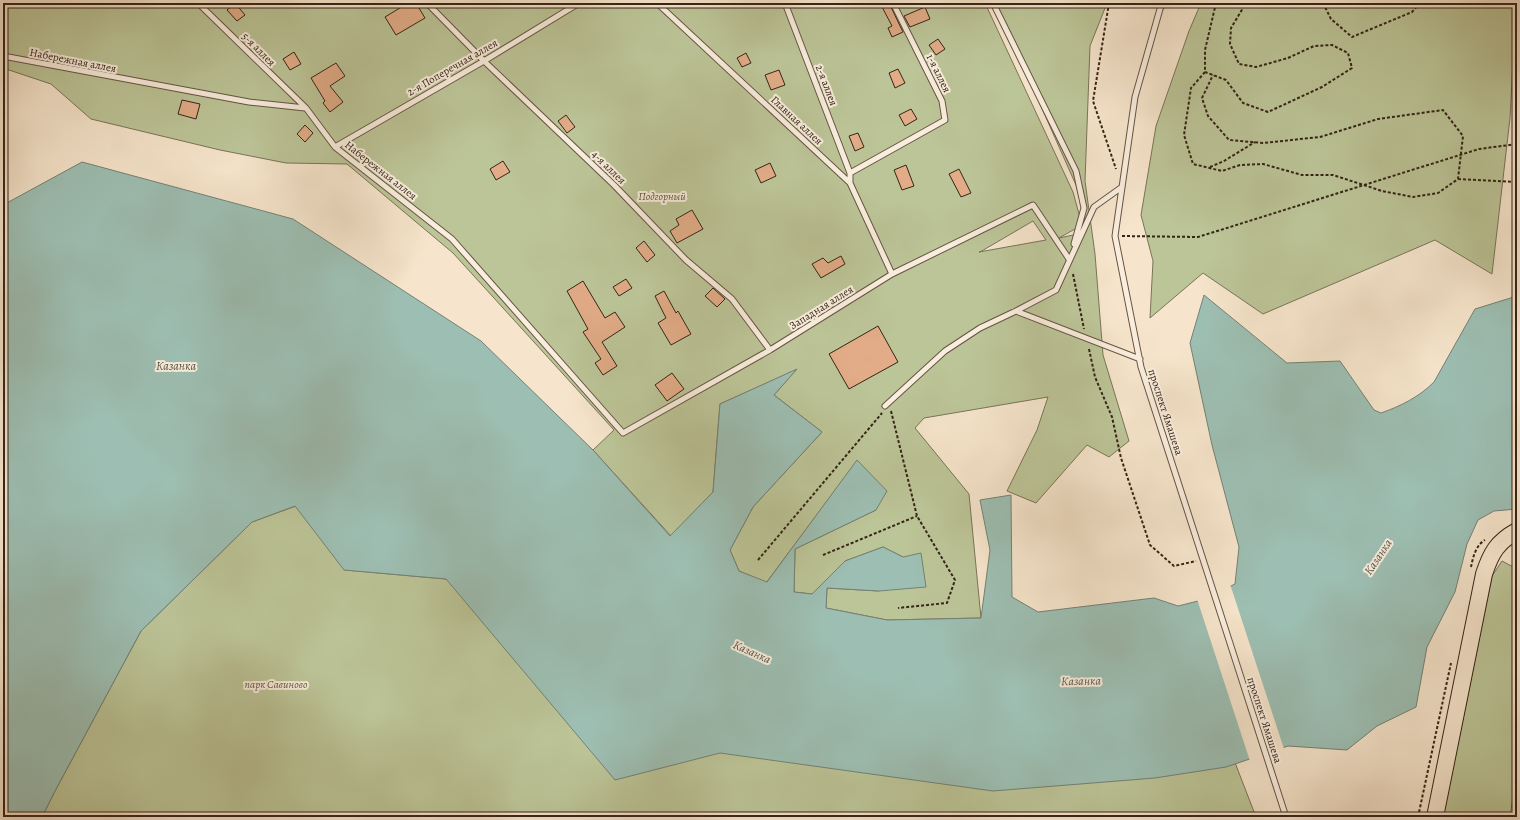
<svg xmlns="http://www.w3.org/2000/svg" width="1520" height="820" viewBox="0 0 1520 820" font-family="Alegreya,serif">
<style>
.green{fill:#bcc598;stroke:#797458;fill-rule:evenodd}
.water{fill:#9dbfb3;stroke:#748175}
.pier{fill:#f6e5cc}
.building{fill:#e1ac87;stroke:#362417}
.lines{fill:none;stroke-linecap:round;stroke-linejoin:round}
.service-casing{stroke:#665444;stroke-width:7}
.primary-casing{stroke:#362417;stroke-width:18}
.path{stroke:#362417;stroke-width:2;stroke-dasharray:3 2;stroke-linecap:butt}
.service{stroke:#f9eede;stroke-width:5}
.primary{stroke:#f6e5cc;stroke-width:16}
.labels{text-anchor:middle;stroke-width:4;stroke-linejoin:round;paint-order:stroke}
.street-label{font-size:11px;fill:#362417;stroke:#f9eede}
.park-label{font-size:11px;font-style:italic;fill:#5e543e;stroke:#f9eede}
.water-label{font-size:12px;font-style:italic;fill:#555246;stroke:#f9eede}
</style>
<rect width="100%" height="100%" fill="#f6e5cc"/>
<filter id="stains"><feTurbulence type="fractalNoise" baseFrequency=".005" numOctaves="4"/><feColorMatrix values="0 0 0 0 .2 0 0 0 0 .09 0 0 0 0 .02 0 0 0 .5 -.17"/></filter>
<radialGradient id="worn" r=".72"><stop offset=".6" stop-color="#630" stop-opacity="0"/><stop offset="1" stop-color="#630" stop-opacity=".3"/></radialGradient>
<path class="green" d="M3 3H985L1073 192 1082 225 1059 238 1078 234 1087 227 1076 185 995 3H1107L1090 46 1085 181 1095 254 1103 355 1129 441 1109 457 1087 445 1036 503 1007 491 1037 430 1048 397 924 418 915 428 969 494 981 618 887 620 826 608 827 588 879 591 903 557 883 547 845 561 812 594 794 592 795 549 876 510 857 461 766 583 739 571 730 550 753 507 822 432 774 395 796 370 720 404 713 492 671 536 593 450 614 430 453 253 347 164 286 163 220 150 91 119 51 84 3 68ZM1033 221 1046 240 979 252H980Z
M1201 3H1516L1510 118 1492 274 1435 240 1263 314 1203 273 1150 318 1153 261 1141 215 1156 126 1189 31Z
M296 506 345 570 446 579 1234 760 1256 817H42L55 791 141 631 252 522Z
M1502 561 1517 569V769L1510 817H1443L1492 576Z"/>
<path class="water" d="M82 162 293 219 481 341 593 450 670 536 713 492 720 404 797 369 774 395 822 432 753 507 730 550 739 571 767 582 857 460 887 491 876 510 795 549 794 592 812 594 845 561 883 547 903 557 921 553 926 587 879 591 827 588 826 608 887 620 981 618 990 550 980 500 1011 495 1012 597 1038 612 1154 598 1178 606 1202 600 1235 584 1239 547 1212 445 1190 343 1204 295 1287 363 1340 361 1374 410 1381 413C1401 406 1419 397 1434 382L1475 309 1517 296V509L1494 511 1478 520 1467 544 1455 592 1427 647 1416 707 1377 726 1347 750 1288 746 1226 767 1155 778 993 791 720 753 615 780 446 579 344 570 295 506 252 522 141 631 55 791 42 817H3V205Z"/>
<path class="pier" d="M1230 584 1284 749 1250 761 1197 599Z"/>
<path class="building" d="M235 3 245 15 237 21 227 10Z
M408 3H416L425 18 396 35 385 17Z
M880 3H889L903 32 892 37 888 28 892 26Z
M925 7 930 19 910 27 904 16Z
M938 39 945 49 936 55 929 45Z
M294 52 301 64 290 70 283 59Z
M746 53 751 63 742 67 737 58Z
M336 63 345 76 330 86 343 102 330 112 323 103 325 101 311 78Z
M898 69 905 83 895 88 889 73Z
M779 70 785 85 771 90 765 75Z
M182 100 200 104 196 119 178 114Z
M911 109 917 119 905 126 899 115Z
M566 115 575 127 567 133 558 121Z
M305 125 313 133 305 142 297 134Z
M858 133 864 147 855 151 849 136Z
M503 161 510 172 496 180 490 169Z
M770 163 776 176 761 183 755 170Z
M906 165 914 186 902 190 894 170Z
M959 169 971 193 961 197 949 174Z
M692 210 703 229 677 243 670 231 679 225 676 219Z
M644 241 655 255 647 262 636 248Z
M841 256 845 264 821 278 812 264 823 258 828 263Z
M626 279 632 288 619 296 613 287Z
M583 281 605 318 615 312 625 327 602 342 617 366 603 375 595 363 601 359 583 332 588 329 567 291Z
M713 288 725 299 717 307 705 296Z
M664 291 676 313 678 311 691 334 671 345 658 323 666 318 655 296Z
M878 326 898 362 849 389 829 354Z
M672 373 684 389 667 401 655 385Z"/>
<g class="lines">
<defs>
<path id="service" d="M198 3 306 108 335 147 452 239 623 433 770 350 892 274 1033 205 1069 259
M427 3 484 61 614 185 686 260 732 299 770 350
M657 3 850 183 892 274
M785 3 850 173V183
M993 3 1076 171 1084 208 1074 244
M1163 3 1160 9 1135 97 1115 236 1141 367 1286 817
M3 56 249 102 305 108
M335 147 484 61 579 3
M850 173 945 120 942 101 893 3
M1016 311 1140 359
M885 406 945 351 980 328 1016 311 1056 290 1094 207 1122 187"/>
<path id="primary" d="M1435 817 1484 574C1491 553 1497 542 1517 531"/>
</defs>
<use href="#service" class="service-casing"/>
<use href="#primary" class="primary-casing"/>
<path class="path" d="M1109 3 1093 101 1116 169
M1216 3 1205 50V72L1226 80 1243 103 1268 112 1322 87 1352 68 1348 53 1332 45 1314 46 1288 58 1256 67 1239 64 1230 44 1231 28 1246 3
M1323 3 1331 19 1352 37 1412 12 1420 3
M1205 72 1191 88 1184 135 1193 164 1222 171 1240 165 1263 164 1302 175H1333L1382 191 1413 197 1438 193 1458 179 1463 136 1443 110 1378 119 1320 137 1263 143 1229 140 1208 116 1202 98 1213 75
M1210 167 1224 161 1255 142
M1458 179 1517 182
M1122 236 1198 237 1479 149 1517 144
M1073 274 1084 329
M1089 349 1095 377 1112 417 1121 458 1150 545 1174 566 1196 561
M891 411 917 516 955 580 947 603 898 608
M823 555 917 516
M758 560 882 413
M1471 567C1473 557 1476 545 1485 540
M1418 817 1451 663
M1514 817 1517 796"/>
<use href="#service" class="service"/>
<use href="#primary" class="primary"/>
</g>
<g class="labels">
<g class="street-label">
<text transform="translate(259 49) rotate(45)" y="4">5-я аллея</text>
<text transform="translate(73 60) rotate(11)" y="4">Набережная аллея</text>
<text transform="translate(452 67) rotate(-30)" y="4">2-я Поперечная аллея</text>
<text transform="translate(939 73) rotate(64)" y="4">1-я аллея</text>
<text transform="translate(827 85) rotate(69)" y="4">2-я аллея</text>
<text transform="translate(797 120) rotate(43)" y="4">Главная аллея</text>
<text transform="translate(609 167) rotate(44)" y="4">4-я аллея</text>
<text transform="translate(381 170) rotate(38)" y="4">Набережная аллея</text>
<text transform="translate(821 307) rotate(-32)" y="4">Западная аллея</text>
<text transform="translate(1166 412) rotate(72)" y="4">проспект Ямашева</text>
<text transform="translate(1265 720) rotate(72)" y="4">проспект Ямашева</text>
</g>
<g class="park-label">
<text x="662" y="200">Подгорный</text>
<text x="276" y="688">парк Савиново</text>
</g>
<g class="water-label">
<text x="176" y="370">Казанка</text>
<text transform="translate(1378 557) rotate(-56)" y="4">Казанка</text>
<text transform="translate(752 652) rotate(24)" y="4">Казанка</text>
<text transform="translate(1081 681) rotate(-1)" y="4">Казанка</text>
</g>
</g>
<rect width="1520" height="820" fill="none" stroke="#f6e5cc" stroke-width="16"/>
<rect x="4" y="4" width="1512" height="812" fill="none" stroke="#362417" stroke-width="2"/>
<rect x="8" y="8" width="1504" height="804" fill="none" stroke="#362417"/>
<rect width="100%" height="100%" filter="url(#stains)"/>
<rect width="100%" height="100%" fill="url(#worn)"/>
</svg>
